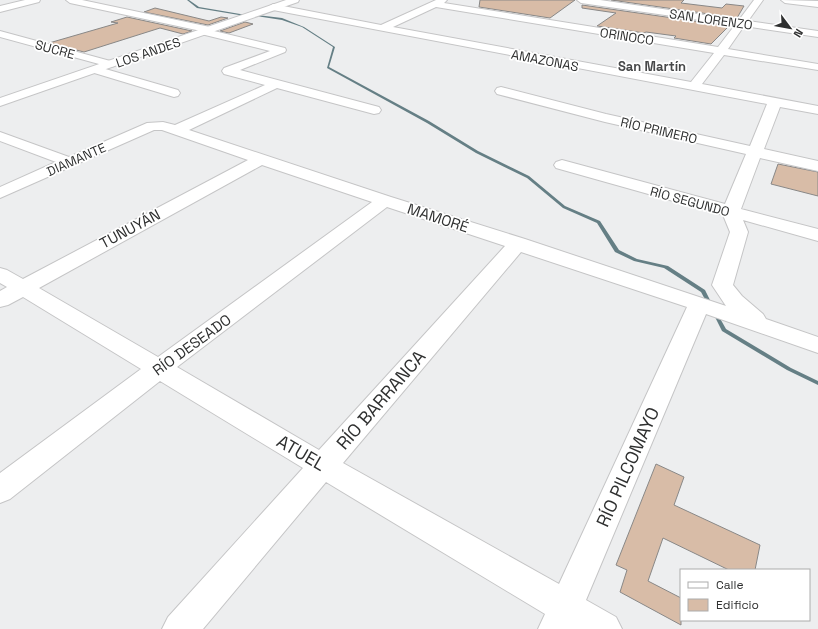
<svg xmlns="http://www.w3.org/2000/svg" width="818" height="629" viewBox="0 0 818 629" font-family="'Space Grotesk',sans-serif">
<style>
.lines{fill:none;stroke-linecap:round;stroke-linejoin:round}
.stream{fill:#657f85;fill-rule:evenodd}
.building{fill:#d8bca7;stroke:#898887}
.minor-casing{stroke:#c5c5c6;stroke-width:2}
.major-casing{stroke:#c5c5c6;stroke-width:2}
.minor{fill:#fff;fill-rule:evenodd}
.major{fill:#fff;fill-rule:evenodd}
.labels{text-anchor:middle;stroke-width:3.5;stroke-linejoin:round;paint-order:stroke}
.far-street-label{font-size:13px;fill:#2f3030;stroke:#fff}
.far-neighbourhood-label{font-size:13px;font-weight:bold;fill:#474849;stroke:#fff}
.street-label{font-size:15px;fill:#2f3030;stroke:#fff}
.near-street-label{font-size:18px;fill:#2f3030;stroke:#fff}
</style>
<rect width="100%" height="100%" fill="#edeeef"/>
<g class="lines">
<path class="stream" d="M187 0H189L199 7 246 15 245 16 197 8Z
M257 15 282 18 304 27 335 47 329 67 429 121 478 151 529 176 565 206 600 221 619 250 637 259 668 266 705 290 712 304 710 306 708 305 701 292 664 268 634 261 615 252 597 223 563 208 527 178 476 153 427 123 327 68 333 47 302 27 282 20 256 16Z
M715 311 717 313 726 329 791 368 818 381V385L787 370 722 331 713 313Z"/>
</g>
<path class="building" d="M480 0H575L550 18 479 7Z
M611 0H684L681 3 722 8 726 4 744 6 737 18Z
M582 5 729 26 711 44 674 38 676 36 646 32 644 33 597 26 616 13 582 8Z
M155 8 209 21 221 17 228 18 208 25 144 12Z
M127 17 192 31 183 34 160 28 84 52 49 43 118 23 111 22Z
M245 22 253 24 229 33 220 31Z
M778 164 818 172V196L771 184Z
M656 464 684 477 674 505 760 545 755 570H729L663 538 648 581 681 598V625L620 592 627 570 616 565Z"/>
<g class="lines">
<defs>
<path id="minor" d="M25 0H40L39 2 0 12V6Z
M66 0H82L210 27 214 28V31L285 48 286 50 285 52 240 70 379 107 381 110 379 113 374 114 277 88 189 130 391 197 525 239 726 306 712 285 730 232 723 215 556 168 554 165 556 162 562 160 725 204 746 154 605 122 497 94 495 91 497 88 501 87 606 114 750 146 767 104 273 10 268 7 273 4 381 25 436 0H447L444 3 718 47 735 25 581 3 577 0H600L739 20 754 0H763L748 21 818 31V37L744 26 728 49 818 64V70L724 55 702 84 818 106V114L780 107 764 149 818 161V171L760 158 741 209 818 229V241L743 220 748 232 733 285 742 296 763 314 766 319 818 337V353L706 314 586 600 616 617 622 629H538L545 614 326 482 203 629H162L168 617 303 468 160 381 10 499 0 503V473L141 369 23 297 8 305 0 307V291L7 287 0 283V268L7 270 23 279 248 160 162 130H154L0 198V187L56 162 0 141V132L69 157 147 123 163 122 175 125 265 85 224 74 222 71 224 68 270 51 201 34V31L70 3ZM436 7 714 53 691 82 393 27ZM262 165 372 202 158 357 39 288ZM387 207 505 246 319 450 177 367ZM521 252 687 307 559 584 343 463Z
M781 0 818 1V7L785 3Z
M0 31 114 62 116 64 114 66 110 67 0 37Z
M95 66 178 90 180 93 178 96 174 97 91 72 89 70 91 68Z"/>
<path id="major" d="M286 0H299L298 2 0 106V98Z"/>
</defs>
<use href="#minor" class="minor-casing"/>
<use href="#major" class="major-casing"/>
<use href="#minor" class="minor"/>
<use href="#major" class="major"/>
</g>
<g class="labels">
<g class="far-street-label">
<text transform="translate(711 19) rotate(8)" y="5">SAN LORENZO</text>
<text transform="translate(627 36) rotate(9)" y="5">ORINOCO</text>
<text transform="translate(55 49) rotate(15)" y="5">SUCRE</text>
<text transform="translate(148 52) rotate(-19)" y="5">LOS ANDES</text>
<text transform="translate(545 60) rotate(11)" y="5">AMAZONAS</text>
<text transform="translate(659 130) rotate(13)" y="5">RÍO PRIMERO</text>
<text transform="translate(76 159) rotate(-24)" y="5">DIAMANTE</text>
<text transform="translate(690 201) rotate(15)" y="5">RÍO SEGUNDO</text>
</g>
<g class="far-neighbourhood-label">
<text x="652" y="71">San Martín</text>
</g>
<g class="street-label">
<text transform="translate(438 218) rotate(18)" y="5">MAMORÉ</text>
<text transform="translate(130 229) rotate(-28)" y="5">TUNUYÁN</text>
<text transform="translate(192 345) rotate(-36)" y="5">RÍO DESEADO</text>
</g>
<g class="near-street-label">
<text transform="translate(381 400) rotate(-49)" y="6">RÍO BARRANCA</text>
<text transform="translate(301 453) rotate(30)" y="6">ATUEL</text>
<text transform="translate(628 467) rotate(-66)" y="6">RÍO PILCOMAYO</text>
</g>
</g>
<rect x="680" y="569" width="130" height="52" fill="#ffffff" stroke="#acacac"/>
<rect x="688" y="582" width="20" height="6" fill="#ffffff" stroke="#acacac"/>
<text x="716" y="589" font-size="12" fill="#2f3030">Calle</text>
<rect x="688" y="599" width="20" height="12" fill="#d8bca7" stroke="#acacac"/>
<text x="716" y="609" font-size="12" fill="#2f3030">Edificio</text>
<g transform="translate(790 28) rotate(122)" stroke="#ffffff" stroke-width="3" paint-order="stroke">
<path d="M0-3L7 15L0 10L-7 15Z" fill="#2f3030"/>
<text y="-6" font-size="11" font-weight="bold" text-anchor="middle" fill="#2f3030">N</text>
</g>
</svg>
